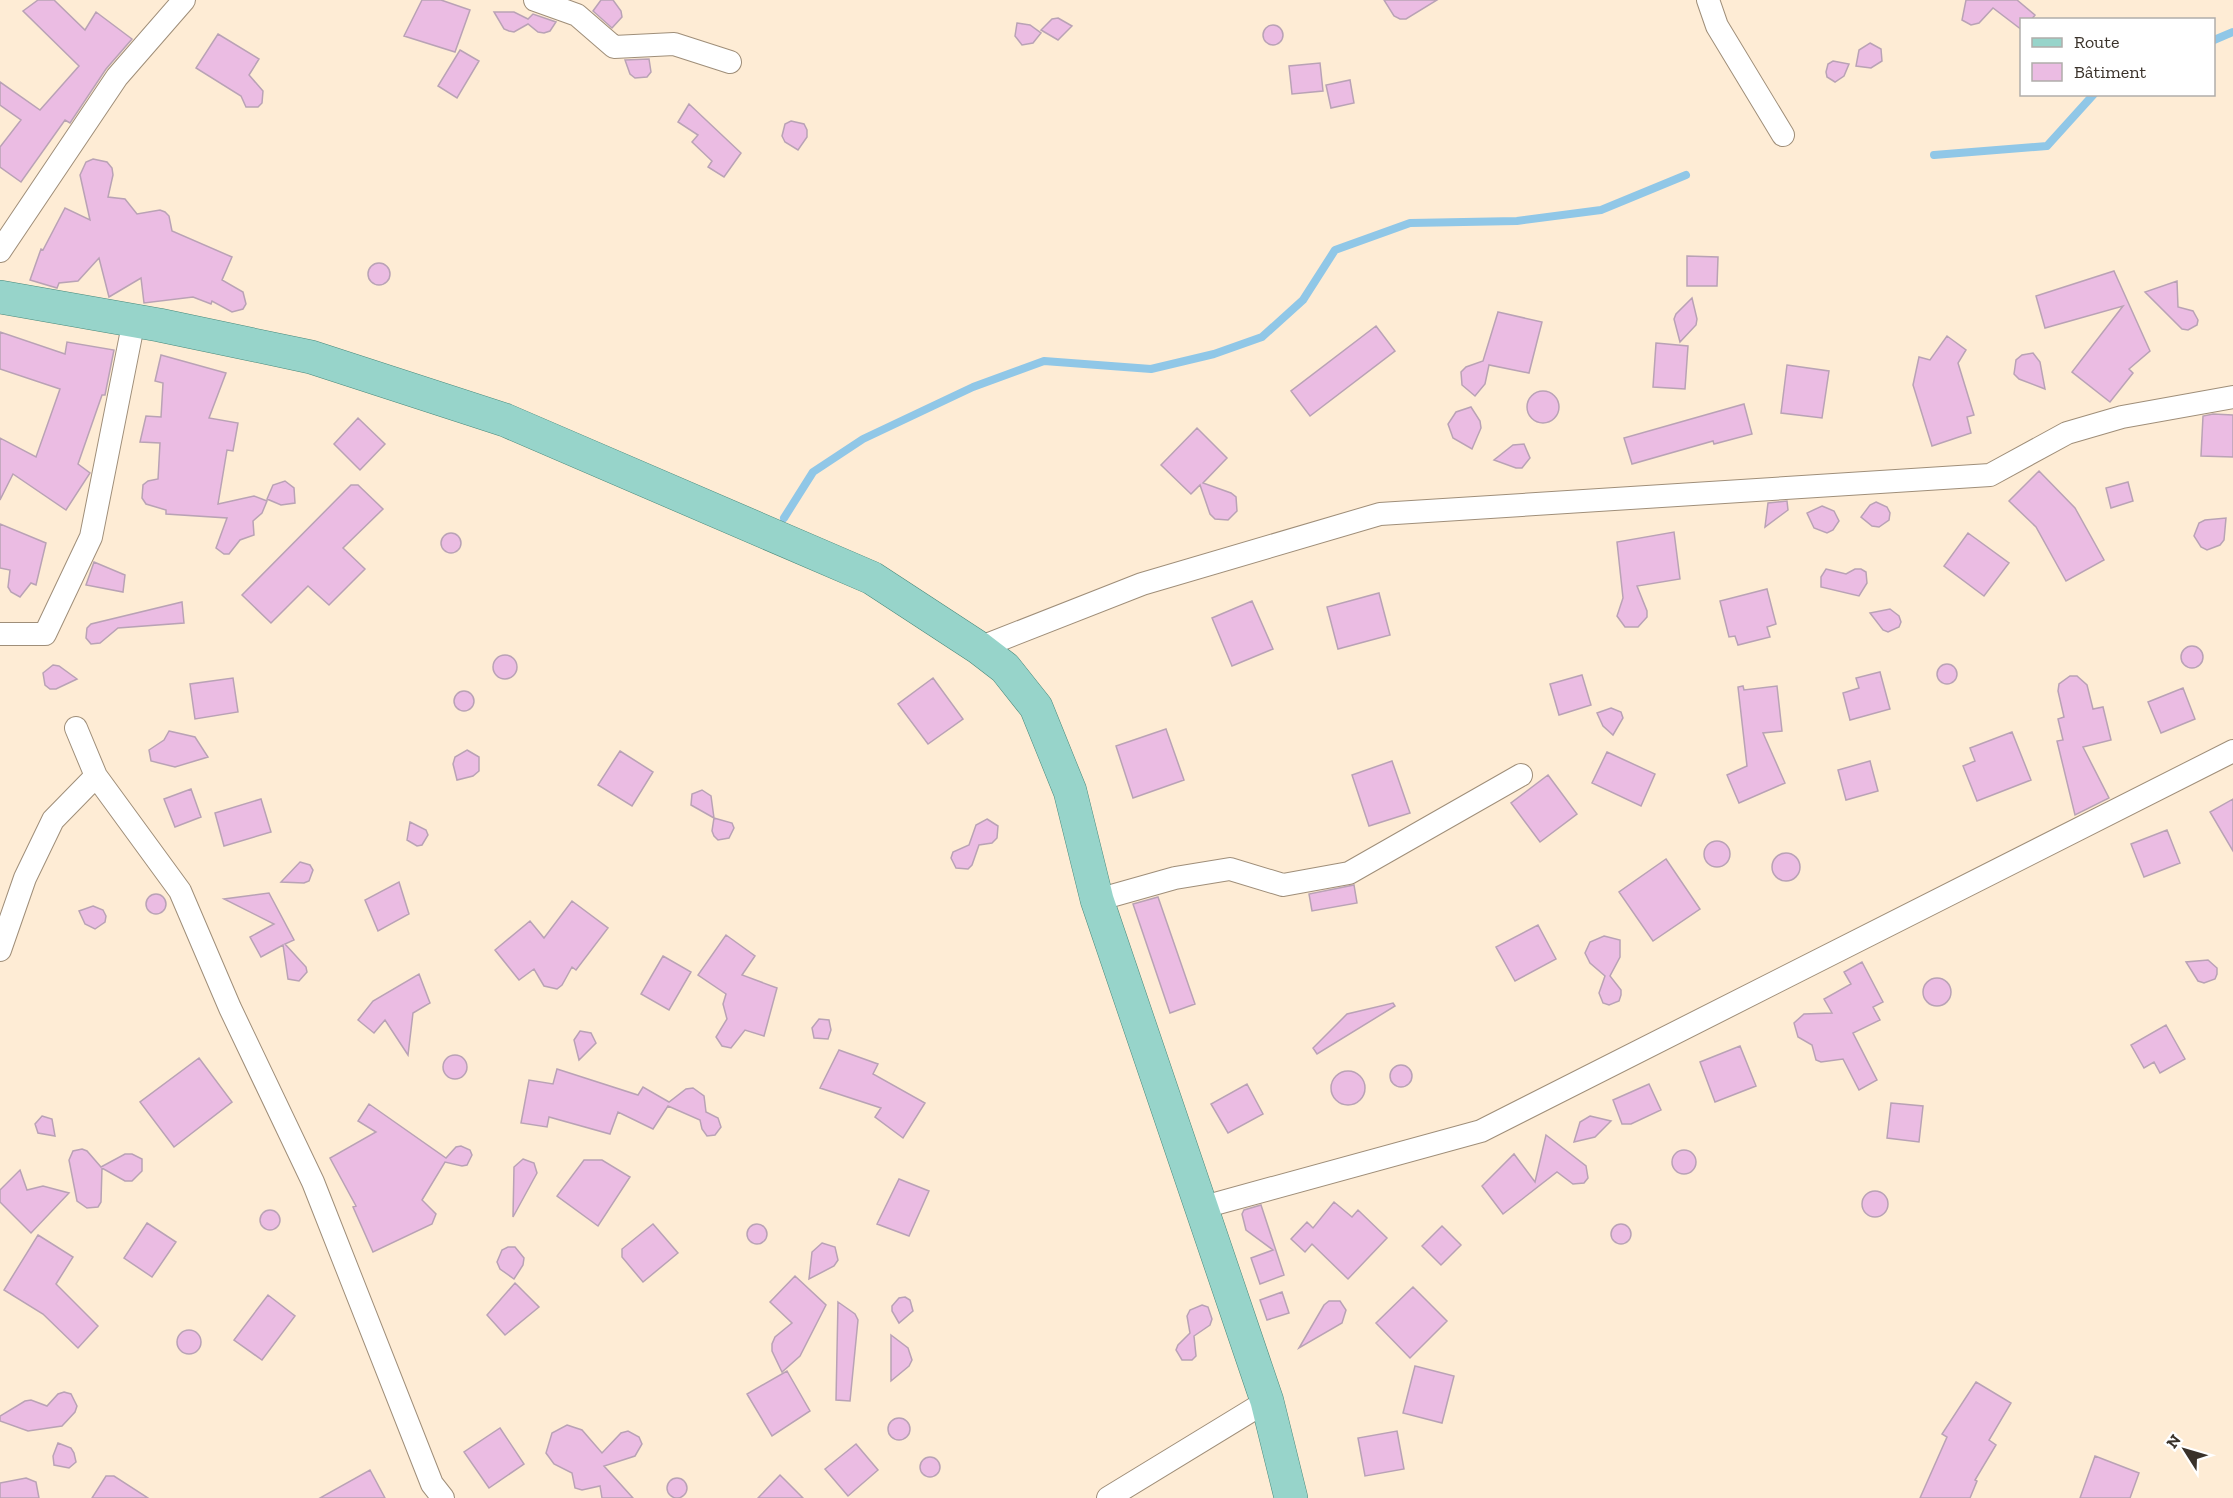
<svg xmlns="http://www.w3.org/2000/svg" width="2233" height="1498" viewBox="0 0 2233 1498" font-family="'Zilla Slab',serif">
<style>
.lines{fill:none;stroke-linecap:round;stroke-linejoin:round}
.stream{stroke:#90c7e7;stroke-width:8}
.building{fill:#ebbce3;stroke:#b9a2b5;stroke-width:1.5}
.minor-casing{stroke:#9f8e79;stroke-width:24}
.primary-casing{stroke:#4a897b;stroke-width:34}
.minor{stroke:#fff;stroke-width:22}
.primary{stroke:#97d4ca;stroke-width:33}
</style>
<rect width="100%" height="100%" fill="#feecd5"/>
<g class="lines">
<path class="stream" d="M2214 40 2233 32
M1934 155 2047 146 2094 94
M784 518 813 472 863 439 973 387 1044 361 1151 369 1214 354 1262 337 1303 300 1335 250 1410 223 1517 221 1601 210 1686 175"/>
</g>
<path class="building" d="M38 0H54L85 30 96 12 132 39 106 69 70 123 65 120 21 182 0 167V147L21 120 0 105V82L40 110 79 66 23 11Z
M422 0H441L470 10 455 52 404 36Z
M601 0H613L621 11 622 17 612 28 593 11Z
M1384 0H1437L1406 19H1400L1394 16Z
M1966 0H2017L2035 15 2031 20H2022V30L1993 8 1979 23 1971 25 1962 20Z
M494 12H514L528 19 533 14 556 22 550 31 544 33 538 32 528 24 514 32 509 31 504 29Z
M1058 18 1072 26 1058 40 1041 30 1052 19Z
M1017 23 1030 25 1041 33 1033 43 1022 45 1015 36Z
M1263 35a10 10 0 1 1 20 0a10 10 0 1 1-20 0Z
M218 34 259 59 249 75 263 91 262 103 258 107H246L241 96 196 68Z
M1870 43 1881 49 1882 61 1871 68 1856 66 1859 50Z
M460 50 479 61 457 98 438 86Z
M625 60 649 59 651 72 647 77 635 78 630 74Z
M1833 61 1849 64 1844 76 1835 82 1827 77 1826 72 1828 64Z
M1320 63 1323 91 1292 94 1289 66Z
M1350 80 1354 103 1331 108 1326 85Z
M689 104 741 153 724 177 708 167 712 161 692 142 698 135 678 122Z
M791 121 804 124 807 130V137L798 150 785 142 782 136 785 124Z
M93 159 107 162 112 168 113 175 108 197 125 199 137 214 160 210 165 212 169 216 172 231 232 257 222 280 243 292 246 304 243 309 232 312 212 301 211 304 193 297 144 303 141 278 109 297 99 258 78 281 59 283 57 288 30 280 41 249 43 250 65 208 90 220 80 175 86 162Z
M1687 256 1718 257 1717 286H1687Z
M368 274a11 11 0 1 1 22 0a11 11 0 1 1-22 0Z
M2114 271 2150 351 2129 369 2133 373 2110 402 2072 372 2123 306 2045 328 2036 296Z
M2177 281 2178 307 2193 311 2198 320 2197 325 2188 330 2182 329 2145 292Z
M1692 298 1697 319 1696 325 1680 342 1674 319 1676 314Z
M1498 312 1542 322 1529 373 1489 365 1485 384 1475 396 1462 385 1461 372 1466 367 1483 361Z
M1376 326 1395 351 1310 416 1291 391Z
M0 332 65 354 67 342 114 350 105 395H102L78 464 90 473 66 510 13 474 0 500V438L36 457 60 389 0 369Z
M1947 336 1966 350 1958 363 1974 415 1967 417 1971 433 1932 446 1913 385 1919 357 1930 360Z
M1656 343 1688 346 1685 389 1653 387Z
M2033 353 2040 362 2045 389 2019 379 2014 374 2016 360 2022 355Z
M161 355 226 373 209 418 238 423 233 451 227 450 218 504 254 496 267 501 262 513 253 521 254 535 240 540 229 554H224L216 548 227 518 166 514V510L146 504 142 498 143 485 148 481 158 479 160 443 140 442 146 416 161 417 163 383 155 381Z
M1787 365 1829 371 1822 418 1781 413Z
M1527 407a16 16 0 1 1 32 0a16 16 0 1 1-32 0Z
M1744 404 1752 434 1714 444 1713 441 1632 464 1624 438Z
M1471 407 1480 421 1481 428 1472 449 1453 438 1448 424 1456 412Z
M2213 414 2233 415V457L2201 456 2203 416Z
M358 418 385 444 360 470 334 444Z
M1197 428 1227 458 1203 483 1231 493 1236 497 1237 511 1228 520 1215 519 1210 514 1200 485 1191 494 1161 465Z
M1524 444 1530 458 1522 468H1516L1494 460 1513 445Z
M2039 471 2075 508 2104 560 2066 581 2036 527 2009 501Z
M285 481 294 488 295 503 281 505 267 499 273 485Z
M2128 482 2133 501 2111 508 2106 488Z
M351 485H358L383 509 343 548 365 569 329 605 308 586 271 623 242 595Z
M1787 501 1788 510 1765 527 1768 503Z
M1876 502 1887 507 1890 513 1889 520 1879 527 1872 526 1861 517 1870 505Z
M1822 506 1834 511 1839 521 1833 530 1827 533 1814 528 1807 513Z
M2226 518 2224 540 2220 545 2207 550 2201 547 2194 536 2199 523 2205 520Z
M0 524 46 543 36 585 31 583 20 597 11 592 8 587 10 570 0 568Z
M1674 532 1680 579 1637 586 1647 611V617L1638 627H1625L1617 616 1623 598 1617 542Z
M441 543a10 10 0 1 1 20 0a10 10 0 1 1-20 0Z
M1968 533 2009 563 1984 596 1944 566Z
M94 562 125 575 123 592 86 585Z
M1826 569 1846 574 1855 569H1861L1866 572 1867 583 1859 596 1821 587V577Z
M1767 589 1776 624 1767 627 1770 637 1738 645 1735 636 1729 637 1720 601Z
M1379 593 1390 635 1338 649 1327 607Z
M1252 601 1273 649 1232 666 1212 618Z
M182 602 184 623 118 628 100 643 91 644 86 638 87 628 91 624Z
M1890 609 1899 616 1901 622 1899 627 1888 632 1883 630 1870 613Z
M2181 657a11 11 0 1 1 22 0a11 11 0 1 1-22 0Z
M493 667a12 12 0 1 1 24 0a12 12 0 1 1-24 0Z
M1937 674a10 10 0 1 1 20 0a10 10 0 1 1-20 0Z
M53 665 59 666 77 679 56 689H50L45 685 43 673Z
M1880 672 1890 709 1850 720 1843 693 1859 688 1856 678Z
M1582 675 1591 705 1559 715 1550 684Z
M2070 676H2077L2087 685 2093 709 2103 707 2111 740 2083 747 2109 798 2075 815 2057 741 2063 740 2058 719 2064 717 2058 691 2059 684Z
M233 678 238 712 195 719 190 684Z
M933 678 963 719 928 744 898 704Z
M1743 686 1744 690 1777 686 1782 731 1763 733 1785 783 1739 803 1727 775 1747 766 1738 687Z
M2183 688 2195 719 2161 733 2148 702Z
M454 701a10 10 0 1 1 20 0a10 10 0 1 1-20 0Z
M1611 708 1621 712 1623 718 1613 735 1603 726 1597 713Z
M1166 729 1184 780 1133 798 1116 746Z
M169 731 195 737 208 757 175 767 151 761 149 750 164 740Z
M2012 732 2031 780 1977 801 1963 766 1975 761 1970 748Z
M467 750 479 757V771L473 776 457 780 453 764 455 757Z
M620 751 653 772 632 806 598 785Z
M1607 752 1655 774 1641 806 1592 783Z
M1392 761 1410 813 1369 826 1352 775Z
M1870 761 1878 791 1846 800 1838 770Z
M1548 775 1577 814 1540 842 1511 803Z
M191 789 201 817 175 827 164 799Z
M702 790 711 796 714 818 691 805 692 794Z
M261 799 271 832 224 846 215 813Z
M2233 799V851L2210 812Z
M714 818 732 823 734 828 729 838 718 840 714 836 712 831Z
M987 819 998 826 997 838 992 843 979 845 972 865 968 869 956 868 951 858 953 852 969 845 976 825Z
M410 822 426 830 428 835 422 845 417 846 407 840Z
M2167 830 2180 863 2144 877 2131 844Z
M1704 854a13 13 0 1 1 26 0a13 13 0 1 1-26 0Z
M1772 867a14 14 0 1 1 28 0a14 14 0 1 1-28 0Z
M1666 859 1700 909 1653 941 1619 892Z
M300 862 310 865 313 870 309 881 304 883 281 882Z
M399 882 409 914 378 931 365 900Z
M1354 885 1357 903 1312 911 1309 894Z
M269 893 294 940 285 944 306 967 307 972 299 981 288 979 283 945 261 957 250 937 274 924 224 899Z
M146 904a10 10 0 1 1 20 0a10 10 0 1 1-20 0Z
M1158 897 1195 1004 1170 1013 1133 904Z
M572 901 608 928 576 970 572 967 562 985 557 989 544 986 534 969 519 980 495 950 530 921 544 938Z
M93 906 103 910 106 916 105 922 95 929 85 924 79 911Z
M1538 925 1556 959 1515 981 1496 947Z
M726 935 755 956 742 975 777 988 764 1036 745 1030 731 1048 722 1046 716 1037 727 1019 723 1004 726 994 698 975Z
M1604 936 1620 940V957L1610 976 1621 990V995L1619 1001 1609 1005 1603 1003 1599 993 1605 976 1590 963 1585 953 1590 942Z
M663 956 691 972 669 1010 641 994Z
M2208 960 2217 968V974L2215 979 2204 983 2198 981 2186 962Z
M1862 962 1883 1002 1873 1007 1880 1020 1853 1033 1877 1080 1859 1090 1843 1059 1821 1062 1816 1060 1812 1045 1798 1037 1794 1023 1804 1014 1832 1013 1824 999 1851 984 1844 972Z
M419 974 430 1003 413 1013 408 1055 385 1020 374 1033 358 1020 373 1001Z
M1923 992a14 14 0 1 1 28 0a14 14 0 1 1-28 0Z
M1393 1003 1395 1006 1317 1054 1313 1048 1347 1014Z
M819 1019 829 1020 831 1030 828 1039 814 1038 812 1028Z
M2166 1025 2185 1059 2160 1073 2154 1062 2144 1068 2131 1045Z
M580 1031 591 1033 596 1043 579 1060 574 1040Z
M1740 1046 1756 1086 1715 1102 1700 1062Z
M839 1050 878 1064 873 1074 925 1103 903 1138 875 1117 881 1108 820 1088Z
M443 1067a12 12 0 1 1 24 0a12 12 0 1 1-24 0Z
M199 1058 232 1102 174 1147 140 1102Z
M1390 1076a11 11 0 1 1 22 0a11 11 0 1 1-22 0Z
M557 1069 638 1095 643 1087 669 1102 686 1089 693 1088 704 1096 706 1112 718 1118 721 1127 715 1135 707 1136 702 1129 700 1120 668 1106 653 1129 618 1112 610 1134 549 1117 547 1127 521 1123 529 1080 553 1084Z
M1331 1088a17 17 0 1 1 34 0a17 17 0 1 1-34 0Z
M1247 1084 1263 1114 1228 1133 1211 1104Z
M1649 1084 1661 1110 1631 1124H1622L1613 1100Z
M1891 1103 1923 1106 1919 1142 1887 1138Z
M369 1104 446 1158 456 1147 461 1146 470 1150 472 1155 467 1165 462 1166 445 1162 422 1200 436 1214 432 1224 373 1252 353 1207 356 1206 330 1158 376 1132 358 1121Z
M42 1116 52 1119 55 1136 38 1133 35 1124Z
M1590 1116 1611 1121 1595 1137 1574 1142 1580 1122Z
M1546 1135 1586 1166 1588 1178 1584 1183 1573 1184 1557 1172 1503 1214 1482 1186 1514 1154 1535 1182Z
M82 1149 87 1151 101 1167 125 1154H132L142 1159V1171L132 1181H125L102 1168 101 1202 98 1207 87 1208 77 1201 69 1160 73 1151Z
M1672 1162a12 12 0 1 1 24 0a12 12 0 1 1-24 0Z
M523 1159 534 1163 537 1173 513 1217 514 1167Z
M584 1160H602L630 1177 598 1226 557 1196Z
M20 1170 27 1190 43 1186 69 1193 31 1233 0 1202V1190Z
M899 1179 929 1191 909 1236 877 1224Z
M1862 1204a13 13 0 1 1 26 0a13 13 0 1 1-26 0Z
M1334 1202 1352 1217 1358 1210 1387 1238 1348 1279 1312 1244 1305 1252 1291 1239 1307 1222 1313 1228Z
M1261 1205 1284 1275 1260 1284 1251 1258 1273 1250 1246 1230 1242 1214 1244 1210Z
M260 1220a10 10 0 1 1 20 0a10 10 0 1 1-20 0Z
M147 1223 176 1242 152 1277 124 1258Z
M747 1234a10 10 0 1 1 20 0a10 10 0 1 1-20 0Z
M1611 1234a10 10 0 1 1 20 0a10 10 0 1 1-20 0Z
M653 1224 678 1253 643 1282 622 1257V1249Z
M1442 1226 1461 1245 1441 1265 1422 1246Z
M38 1235 73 1257 56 1284 98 1326 78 1348 43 1314 4 1290Z
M822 1243 835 1247 838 1260 834 1266 809 1279 812 1252Z
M508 1247H515L524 1258 523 1265 514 1279 500 1269 497 1262 502 1250Z
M795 1276 826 1305 800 1356 782 1372 772 1351V1344L775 1337 792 1323 770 1302Z
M515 1283 539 1307 505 1335 487 1315Z
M1413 1287 1447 1321 1410 1358 1376 1323Z
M1282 1292 1289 1313 1267 1320 1260 1300Z
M268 1295 295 1316 262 1360 234 1340Z
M905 1297 910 1300 913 1311 899 1323 892 1311V1306L899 1298Z
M1329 1301H1340L1346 1310 1342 1323 1299 1348 1324 1305Z
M838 1302 855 1314 858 1320 850 1401 836 1400Z
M1202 1305 1208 1307 1212 1319 1210 1325 1194 1336 1196 1356 1192 1360H1182L1176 1350 1178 1345 1190 1333 1187 1316 1190 1310Z
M177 1342a12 12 0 1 1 24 0a12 12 0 1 1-24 0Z
M891 1335 908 1348 912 1360 909 1366 891 1381Z
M1415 1366 1454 1376 1442 1423 1403 1413Z
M787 1371 810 1411 772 1436 747 1394Z
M1976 1382 2011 1403 1989 1440 1996 1445 1975 1480 1977 1481 1970 1498H1920L1947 1437 1942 1434Z
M64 1392 71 1394 77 1406 75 1412 62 1426 28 1431 0 1421V1416L25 1401 31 1400 47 1406 58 1394Z
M888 1429a11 11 0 1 1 22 0a11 11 0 1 1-22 0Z
M567 1425 582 1430 602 1453 621 1433 628 1431 639 1437 642 1444 635 1456 604 1466 633 1498H602L600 1486 582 1490 575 1488 572 1473 554 1464 546 1453 552 1433Z
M500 1428 524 1464 489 1488 464 1452Z
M1397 1431 1404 1469 1365 1476 1358 1438Z
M58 1443 71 1448 74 1453 76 1462 69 1468 54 1465 53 1456Z
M856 1444 878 1470 848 1496 825 1469Z
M2095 1456 2139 1473 2130 1498H2080Z
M920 1467a10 10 0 1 1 20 0a10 10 0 1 1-20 0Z
M370 1470 385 1498H320Z
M780 1475 803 1498H758Z
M106 1476H114L148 1498H92Z
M26 1478 36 1482 39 1498H0V1483Z
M667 1488a10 10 0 1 1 20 0a10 10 0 1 1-20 0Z"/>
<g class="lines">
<defs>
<path id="minor" d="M535 0 577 15 614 47 674 44 730 62
M1708 0 1717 26 1783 135
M0 251 117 77 184 0
M0 634H45L91 537 134 320
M979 648 1142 584 1380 514 1990 475 2067 433 2122 417 2233 397
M76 728 96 776 180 891 230 1008 313 1182 432 1484 443 1498
M1097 900 1175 878 1230 869 1283 885 1349 873 1521 775
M0 950 25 878 53 820 96 776
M1200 1208 1481 1131 2233 751
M1108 1498 1267 1401"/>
<path id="primary" d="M0 297 159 325 311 357 505 420 872 578 979 648 1005 668 1036 707 1070 791 1097 900 1267 1401 1291 1498"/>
</defs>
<use href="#minor" class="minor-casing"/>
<use href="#primary" class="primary-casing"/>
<use href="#minor" class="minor"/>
<use href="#primary" class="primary"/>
</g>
<rect x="2020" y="18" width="195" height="78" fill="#ffffff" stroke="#b0adaa" stroke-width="1.5"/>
<rect x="2032" y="38" width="30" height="9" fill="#97d4ca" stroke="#b0adaa" stroke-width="1.5"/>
<text x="2074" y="48" font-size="18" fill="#3a322a">Route</text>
<rect x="2032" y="63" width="30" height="18" fill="#ebbce3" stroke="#b0adaa" stroke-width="1.5"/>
<text x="2074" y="78" font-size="18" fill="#3a322a">Bâtiment</text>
<g transform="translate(2185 1450) rotate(307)" stroke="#ffffff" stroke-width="4.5" paint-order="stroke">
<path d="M0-4.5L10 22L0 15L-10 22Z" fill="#3a322a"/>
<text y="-9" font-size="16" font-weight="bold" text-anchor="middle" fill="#3a322a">N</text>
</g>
</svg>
